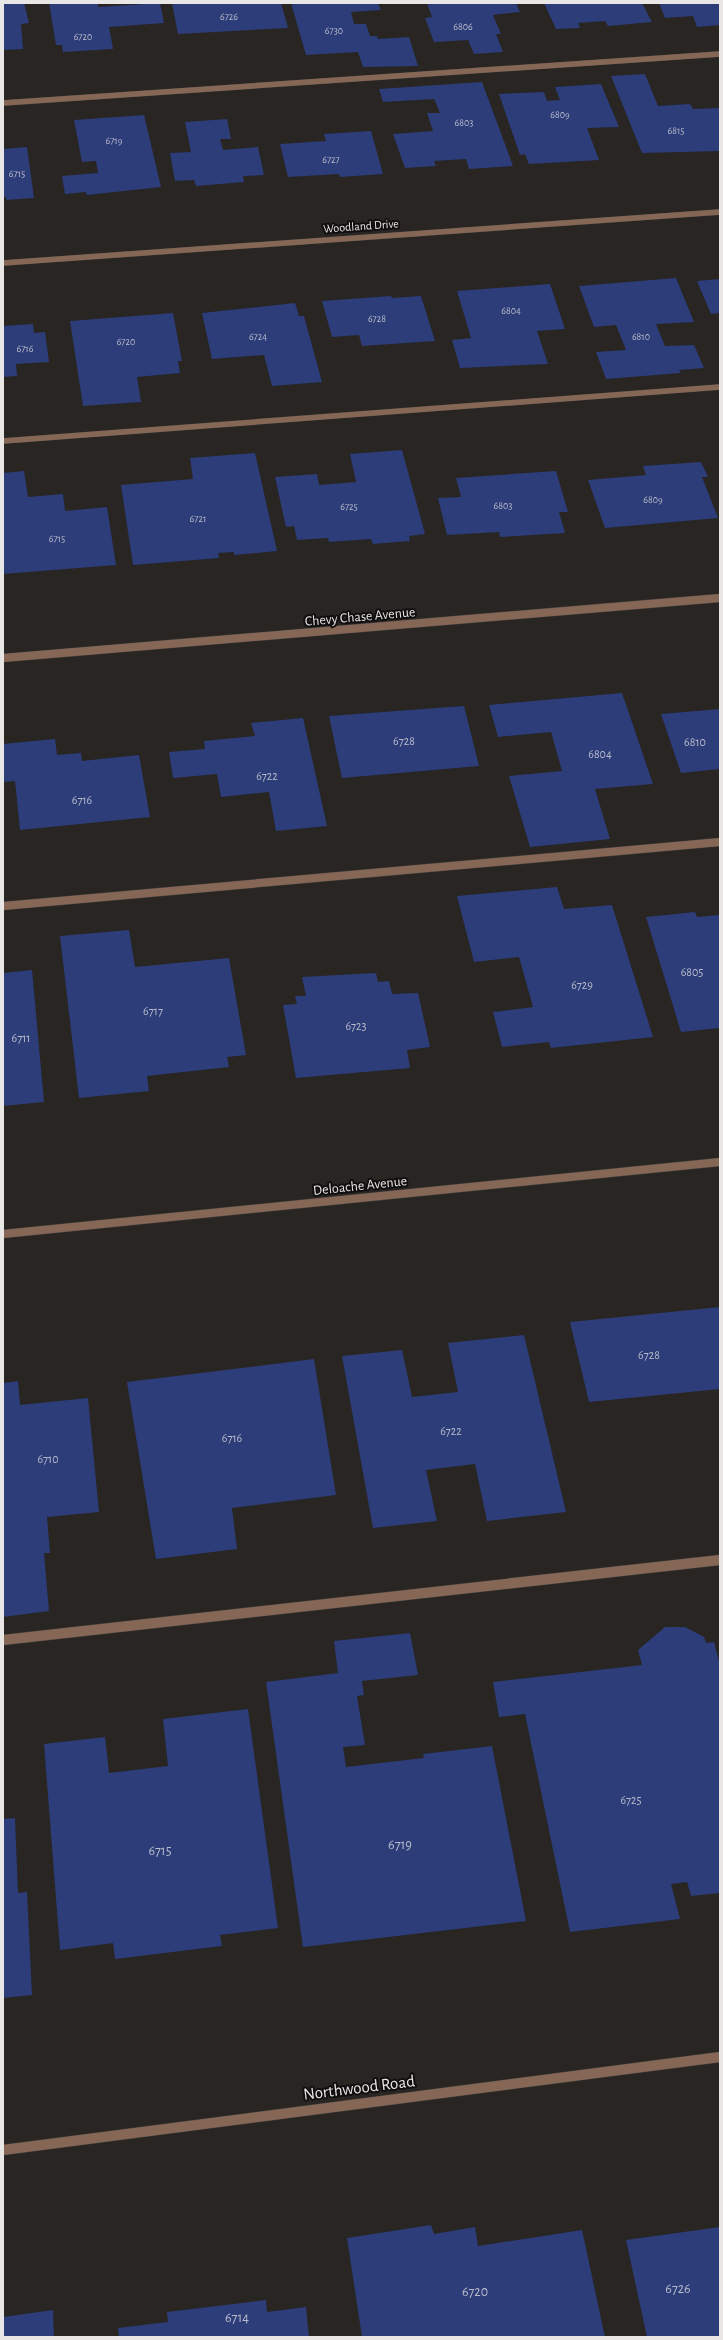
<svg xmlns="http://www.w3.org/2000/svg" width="723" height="2340" viewBox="0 0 723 2340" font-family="'Alegreya Sans',sans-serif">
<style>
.building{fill:#2c3d79}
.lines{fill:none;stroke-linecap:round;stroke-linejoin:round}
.service-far2-casing{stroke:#43403e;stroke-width:6}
.service-far1-casing{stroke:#43403e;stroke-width:9}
.service-casing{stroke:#43403e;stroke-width:11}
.minor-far2-casing{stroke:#43403e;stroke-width:6}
.minor-far1-casing{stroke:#43403e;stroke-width:9}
.minor-casing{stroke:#43403e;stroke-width:11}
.service-far2{stroke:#866756;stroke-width:5.5}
.service-far1{stroke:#866756;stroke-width:8}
.service{stroke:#866756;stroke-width:10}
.minor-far2{stroke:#866756;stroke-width:5.5}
.minor-far1{stroke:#866756;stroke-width:8}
.minor{stroke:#866756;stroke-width:10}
.labels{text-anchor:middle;stroke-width:4;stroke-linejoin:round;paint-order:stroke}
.far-number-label{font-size:10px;fill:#babccb}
.far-street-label{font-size:12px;fill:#e9e7e6;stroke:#100e0e}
.number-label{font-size:12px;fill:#babccb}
.street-label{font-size:14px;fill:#e9e7e6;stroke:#100e0e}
.near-number-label{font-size:14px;fill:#babccb}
.near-street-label{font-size:17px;fill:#e9e7e6;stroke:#100e0e}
</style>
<rect width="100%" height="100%" fill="#282523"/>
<path class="building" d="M3 3H24L29 23 21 24 23 49 3 50Z
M49 3H98V7L160 3 164 23 109 27 113 49 63 52 62 45H56Z
M172 3H281L288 28 178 34Z
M291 3H378L381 10 351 12 354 24H366L370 36H377L378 39 409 37 418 66 363 67 358 52 306 55Z
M427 3H516L520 12 493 15 501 34H496L503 52 474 54 468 40 434 42 425 18 432 17Z
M544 3H642L652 22 608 26 605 21 578 23 580 28 556 29Z
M659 3H720V25L697 27 693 16 665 18Z
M645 74 658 106 690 104 693 109 720 108V151L642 153 611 76Z
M482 82 513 166 469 169 466 159 434 161 436 166 405 168 393 134 433 131 427 113H440L434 99 383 102 379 89Z
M601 84 619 127 587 128 599 160 529 164 525 154 520 155 499 94 544 92 547 101 560 100 555 87Z
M144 115 161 187 87 195 86 192 65 194 62 176 98 173 96 161 82 162 74 120Z
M227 119 231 139H220L223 150 258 147 264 175 243 176 244 182 196 186 194 180 175 181 170 153 191 152 185 122Z
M371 131 383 174 340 177 339 174 288 177 280 144 326 141 324 134Z
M27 147 34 198 6 200V197H3V149Z
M676 278 694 322 656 324 665 346 694 345 704 368 679 370 681 373 606 379 596 352 626 350 616 325 594 327 579 286Z
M720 279V313L711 314 697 281Z
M550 284 565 329 537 331 548 364 460 368 452 340 471 338 457 291Z
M391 296 392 298 421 296 435 341 362 346 359 335 332 337 322 301Z
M295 303 299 316H304L322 382 272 386 264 355 212 359 202 313Z
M173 313 182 361H178L180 373 137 377 141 402 83 406 70 321Z
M33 324 34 333 45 332 49 362 16 364 17 376 3 377V326Z
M402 450 425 534 409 536 410 541 373 544 371 539 329 542 328 538 297 540 294 526 286 527 275 477 317 474 319 485 356 482 350 454Z
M255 453 277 551 234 555V552L218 553 219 558 133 565 121 485 193 479 190 458Z
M701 462 708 477H702L718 518 605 528 588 480 646 475 643 466Z
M24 471 28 497 63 494 65 511 107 507 116 565 3 574V473Z
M556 471 568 512H559L565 533 500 537 499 532 447 535 438 498 461 497 456 478Z
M622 693 653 784 595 789 610 839 530 847 509 776 562 771 551 732 498 737 489 705Z
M464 706 479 766 342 778 329 716Z
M720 709V769L681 773 661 714Z
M303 718 327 826 276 831 269 792 221 797 217 774 173 778 169 752 205 749 204 741 255 736 251 723Z
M55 739 57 755 81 753 82 761 139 755 150 817 20 830 15 781 3 782V744Z
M557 887 564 909 612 905 653 1037 551 1048 549 1042 502 1047 493 1012 533 1007 519 957 474 962 457 896Z
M695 912 697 917 720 915V1028L681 1032 646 917Z
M129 930 135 967 229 958 246 1055 227 1057 229 1067 147 1076 149 1091 79 1098 60 936Z
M32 970 44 1102 3 1106V973Z
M376 973 378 982 389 981 392 994 418 993 430 1047 407 1050 410 1068 296 1078 283 1005 297 1004 295 996H306L302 977Z
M720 1307V1389L589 1402 570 1322Z
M524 1335 566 1512 487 1521 475 1464 426 1470 437 1521 373 1528 342 1356 402 1350 412 1397 458 1392 448 1343Z
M314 1359 336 1495 232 1508 237 1549 156 1559 127 1382Z
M18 1381 20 1405 88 1398 99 1512 47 1517 50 1553H44L49 1611 3 1617V1383Z
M665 1627H685L704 1637 706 1643 714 1642 720 1665V1893L691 1896 687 1882 671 1884 680 1919 570 1932 525 1714 499 1717 493 1682 642 1665 638 1650Z
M410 1633 418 1675 362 1681 364 1695 357 1696 365 1745 343 1747 346 1767 424 1758 423 1754 492 1746 526 1921 303 1947 266 1682 338 1673 334 1641Z
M248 1709 278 1928 220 1935 222 1946 115 1959 113 1943 60 1950 44 1744 105 1737 109 1773 168 1766 163 1719Z
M15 1818 18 1893 27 1892 32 1995 3 1998V1819Z
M431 2225 434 2234 475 2227 478 2246 582 2230 605 2337H362L347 2238Z
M720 2227V2337H647L626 2240Z
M266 2300 267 2312 306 2307 309 2337H119L118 2328 168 2322 167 2312Z
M53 2310 54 2337H3V2317Z"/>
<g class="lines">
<defs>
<path id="service-far2" d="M3 103 720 54
M3 441 720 387"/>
<path id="service-far1" d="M3 906 720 842"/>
<path id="service" d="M3 1640 720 1560"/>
<path id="minor-far2" d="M3 263 720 212"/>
<path id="minor-far1" d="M3 658 720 598
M3 1234 720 1162"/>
<path id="minor" d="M3 2150 720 2057"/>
</defs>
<use href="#service-far2" class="service-far2-casing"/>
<use href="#service-far1" class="service-far1-casing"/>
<use href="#service" class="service-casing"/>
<use href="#minor-far2" class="minor-far2-casing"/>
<use href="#minor-far1" class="minor-far1-casing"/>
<use href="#minor" class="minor-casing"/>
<use href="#service-far2" class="service-far2"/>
<use href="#service-far1" class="service-far1"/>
<use href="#service" class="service"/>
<use href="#minor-far2" class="minor-far2"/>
<use href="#minor-far1" class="minor-far1"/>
<use href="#minor" class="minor"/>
</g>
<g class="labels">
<g class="far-number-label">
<text x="229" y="20">6726</text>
<text x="463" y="30">6806</text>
<text x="334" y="34">6730</text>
<text x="83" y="40">6720</text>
<text x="560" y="118">6809</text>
<text x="464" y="126">6803</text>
<text x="676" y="134">6815</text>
<text x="114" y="144">6719</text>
<text x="331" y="163">6727</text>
<text x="17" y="177">6715</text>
<text x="511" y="314">6804</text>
<text x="377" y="322">6728</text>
<text x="258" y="340">6724</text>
<text x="641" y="340">6810</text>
<text x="126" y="345">6720</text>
<text x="25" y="352">6716</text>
<text x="653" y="503">6809</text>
<text x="503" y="509">6803</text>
<text x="349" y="510">6725</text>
<text x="198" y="522">6721</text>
<text x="57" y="542">6715</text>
</g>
<g class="far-street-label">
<text transform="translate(361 226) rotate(-4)" y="4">Woodland Drive</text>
</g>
<g class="number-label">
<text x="404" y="745">6728</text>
<text x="695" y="746">6810</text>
<text x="600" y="758">6804</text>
<text x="267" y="780">6722</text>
<text x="82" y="804">6716</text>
<text x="692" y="976">6805</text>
<text x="582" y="989">6729</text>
<text x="153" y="1015">6717</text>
<text x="356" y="1030">6723</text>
<text x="21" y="1042">6711</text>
<text x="649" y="1359">6728</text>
<text x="451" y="1435">6722</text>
<text x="232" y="1442">6716</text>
<text x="48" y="1463">6710</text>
<text x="631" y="1804">6725</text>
</g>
<g class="street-label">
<text transform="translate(360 616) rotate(-5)" y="5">Chevy Chase Avenue</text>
<text transform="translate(360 1185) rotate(-6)" y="5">Deloache Avenue</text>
</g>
<g class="near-number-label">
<text x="400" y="1849">6719</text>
<text x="160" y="1855">6715</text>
<text x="678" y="2293">6726</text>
<text x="475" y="2296">6720</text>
<text x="237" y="2322">6714</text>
</g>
<g class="near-street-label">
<text transform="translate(359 2087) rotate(-7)" y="6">Northwood Road</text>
</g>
</g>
<rect width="723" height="2340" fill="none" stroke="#e9e7e6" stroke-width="8"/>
</svg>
